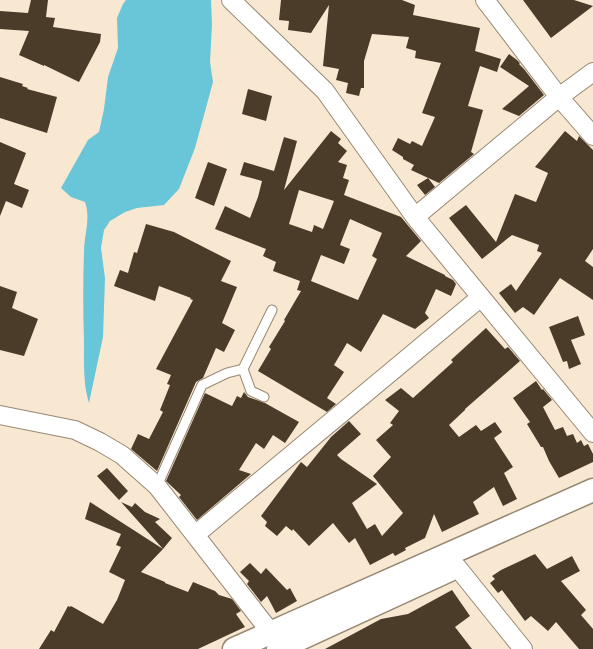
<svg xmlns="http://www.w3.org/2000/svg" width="593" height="649" viewBox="0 0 593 649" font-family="'Public Sans',sans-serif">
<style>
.water{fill:#69c5d8}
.building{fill:#4b3c2a;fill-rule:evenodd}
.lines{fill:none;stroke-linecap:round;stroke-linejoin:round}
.service-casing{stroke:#978873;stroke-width:11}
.minor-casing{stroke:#978873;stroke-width:20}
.tertiary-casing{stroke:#978873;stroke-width:25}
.service{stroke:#fff;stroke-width:9}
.minor{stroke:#fff;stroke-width:18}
.tertiary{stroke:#fff;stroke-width:22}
</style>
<rect width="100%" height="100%" fill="#f9e8d1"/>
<path class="water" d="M126 0H211L212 25 210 62 213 82 195 148 179 189 164 205 137 208 125 212 110 221 104 230 101 248 105 278 103 337 89 403C83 383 84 362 84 341 83 311 83 281 84 252 84 235 91 218 85 202L71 197 61 188 88 140 99 132 104 109 108 77 118 48 117 18 123 4Z"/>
<path class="building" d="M31 0H48L46 17 55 18 53 27 101 34 100 42 79 82 44 65V66L19 55 29 31 0 29V11L28 13Z
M281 0H402L415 5 413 15 480 28 475 51 501 59 497 72 480 66 468 106 483 110 471 152 474 154 439 183 411 170 414 165 403 159V157L392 150 398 138 410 144 412 141 422 146 435 117 422 113 441 63 415 58 416 51 406 48 409 37 372 34 364 61V88H361L359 96 346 93 348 83 336 80 339 69 323 66 329 5 311 33 288 30 289 21 279 20Z
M523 0H574L593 6 551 38Z
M509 54 517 60 520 63 519 64 524 69 544 95 519 116 502 109 529 86 500 67Z
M0 77 23 84 22 86 28 88 27 89 57 97 47 133 0 118Z
M248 89 272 96 266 121 242 114Z
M331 131 341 139 338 143 347 151 338 162 347 165 343 178 349 180 344 195 401 217 421 241 406 256 445 275V276L453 280 456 284 451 296 436 289 425 313 429 318 415 329 383 314 361 352 347 343 334 365 344 372 327 398 336 404 327 412 258 371 271 349 269 347 285 321 284 320 301 291 297 290 300 281 273 271 276 262 263 256 266 249 215 229 225 206 250 218 258 197 262 181 240 175 244 162 274 171 284 137 297 141 284 190ZM299 190 334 201 323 229 314 225 312 232 289 224ZM350 219 382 233 372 256 377 259 358 300 311 281 321 255 344 264 350 249 340 245Z
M565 131 577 141 579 136 593 150V249L585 261 593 267V300L560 278 534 315 523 307 515 313 499 293 511 284 516 291 542 253 537 251 539 245 512 235 482 259 449 218 466 205 496 242 515 194 536 202 548 173 535 167Z
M0 142 26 153 14 184 29 190 22 208 6 201 0 216Z
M208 162 227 169 214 206 195 198Z
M428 178 435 187 425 195 417 185Z
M146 224 174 232 231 261 221 281 237 287 222 323 235 330 224 352 216 348 203 378 196 382 157 471 131 449 138 434 149 439 163 412 160 410 170 385 167 384 171 375 156 369 193 300 190 299 191 298 159 286 155 301 114 286 120 270 128 273 134 252 137 253Z
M0 286 17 292 12 308 38 319 24 356 0 350Z
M578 316 585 335 571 340 581 364 569 369 567 361 563 362 549 327Z
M486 328 505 349 508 347 520 361 465 409V410L449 425 459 437 476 425 481 431 495 422 502 432 494 438 513 467 504 473 517 499 503 506 494 487 473 502 479 514 442 532 434 514 425 538 405 548 406 550 395 556 393 553 370 565 355 538 349 543 333 523 309 546 293 529 292 531 286 526 277 536 265 526 267 522 261 516 301 462 307 467 331 437 349 421 361 434 337 455 341 459 377 484 352 503 367 529 375 524 382 536 403 513 373 476 391 457 376 440 393 425 390 423 399 411 385 400 401 388 413 398 453 362 451 360Z
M536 381 542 390 543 389 552 400 543 407 555 430 563 427 567 436 573 434 577 443 581 440 584 446 588 444 593 454V462L559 478 549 461 543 447H541L527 424 530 422 513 398Z
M244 392 248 397 265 403 299 422 285 443 273 435 264 449 256 443 239 470 251 474 197 520 179 497 181 495 166 481 205 393 232 406 237 396 241 398Z
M107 468 128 491 119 500 97 476Z
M90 502 163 549 141 572 165 582V583L188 592 193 582 215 591 219 595 232 599 241 611 236 614 245 627 198 649H39L51 630 54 632 68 606 70 607 71 606 103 624 117 600 125 580 109 572 121 547 116 545 121 534 85 519Z
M121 502 132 507 135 503 145 512 160 519 155 522 172 538 163 549Z
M535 554 547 569 572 556 580 571 561 581 586 610 581 615 593 629V649H579L556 622 548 631 531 616 525 621 502 590 498 593 490 583 495 579 492 576 501 570Z
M250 563 261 574 266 568 287 590 290 588 297 601 276 613 267 596 261 602 247 584 249 581 240 572Z
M452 590 470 616 455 627 472 649H325L381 619 408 614Z"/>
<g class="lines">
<defs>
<path id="service" d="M243 369 251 391 264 397
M157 486 202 385 227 373 243 369 272 310"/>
<path id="minor" d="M231 0 325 91 415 217 593 433
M485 0 559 97 593 136
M415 217 559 97 593 72
M0 415 75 430 100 442 122 455 157 486 279 643
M195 535 481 297
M457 567 523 649"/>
<path id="tertiary" d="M234 649 593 490
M278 649 450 570"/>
</defs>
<use href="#service" class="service-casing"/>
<use href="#minor" class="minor-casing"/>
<use href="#tertiary" class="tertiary-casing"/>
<use href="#service" class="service"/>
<use href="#minor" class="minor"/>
<use href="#tertiary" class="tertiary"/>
</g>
</svg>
